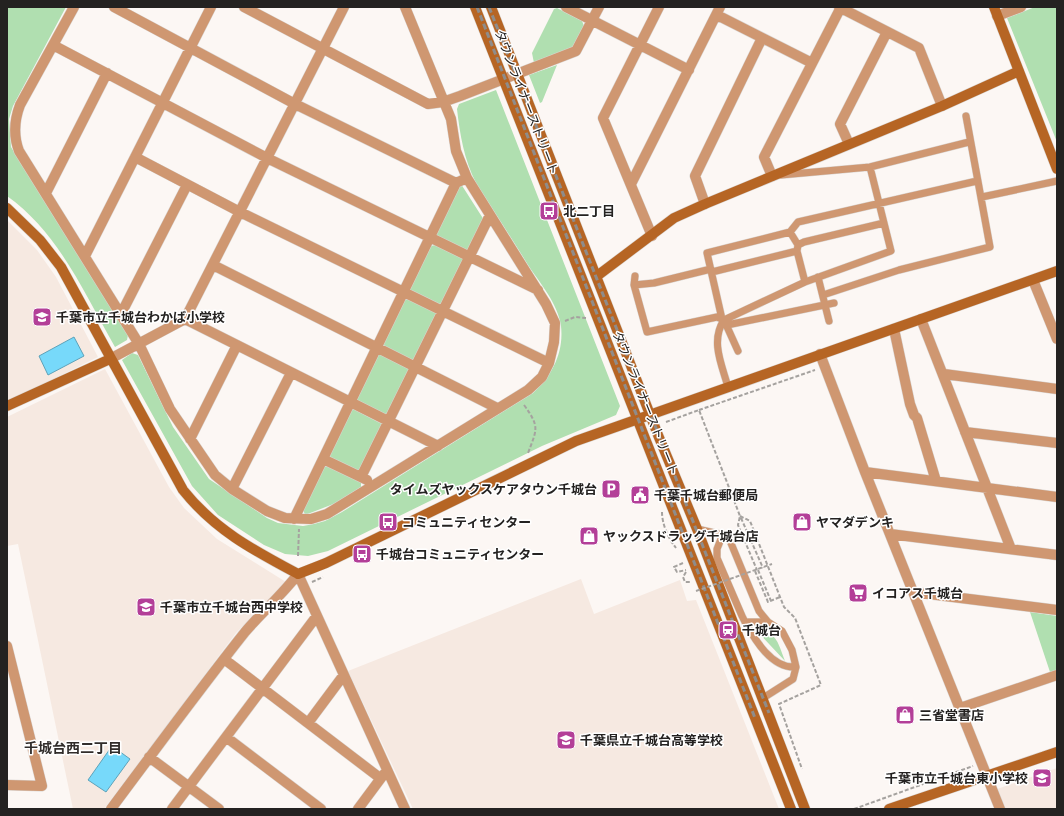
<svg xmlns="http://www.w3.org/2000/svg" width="1064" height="816" viewBox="0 0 1064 816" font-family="Literata,'Noto Sans JP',serif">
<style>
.built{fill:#f6e9e1}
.green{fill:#b0dfb0}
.water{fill:#77d9fa;stroke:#5ea2b9}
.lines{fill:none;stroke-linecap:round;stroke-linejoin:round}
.lane-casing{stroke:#d9d5d2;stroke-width:8}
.street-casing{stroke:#d9d5d2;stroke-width:11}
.secondary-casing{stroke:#d9d5d2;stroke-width:11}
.path{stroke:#a5a29f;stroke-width:2;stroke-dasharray:4 2;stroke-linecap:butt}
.lane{stroke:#cf9771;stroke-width:7}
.street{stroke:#cf9771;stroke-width:10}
.secondary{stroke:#b66524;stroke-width:10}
.rail{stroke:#8f8c8a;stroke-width:3;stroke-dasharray:6 3;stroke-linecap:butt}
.path-bridge{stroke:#a5a29f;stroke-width:2;stroke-dasharray:4 2;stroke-linecap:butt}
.labels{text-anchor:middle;stroke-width:3;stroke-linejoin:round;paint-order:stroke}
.street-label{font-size:13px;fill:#242221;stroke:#fff}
.poi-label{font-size:13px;font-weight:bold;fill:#242221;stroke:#fff;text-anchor:start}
.neighbourhood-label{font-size:14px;font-weight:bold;fill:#312d2b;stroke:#fff}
</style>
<rect width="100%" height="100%" fill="#fcf7f4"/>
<path class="built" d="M7 220 37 250 56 277 98 357 7 402Z
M105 369 169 487 184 508 217 539 286 582 236 633 104 809H73L18 544 7 546V417Z
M581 579 594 614 680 580 687 601 696 600 779 809H413L348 671Z
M1057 768V809H1005L997 789Z"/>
<path class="green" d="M7 7H66L13 106 9 119 11 147 128 335 127 340 115 347C84 293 59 233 7 196Z
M1035 7H1057V142L1007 18Z
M557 8 582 21 584 26 572 48 534 63 532 53 554 9Z
M557 65 542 102 540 103 529 75Z
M496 90 620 406 616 415 542 446 328 551 308 556 285 554 264 545 218 515 192 486 122 360 132 353 138 355 173 427 209 479 267 518 278 523 303 526 314 524 325 521 342 512 533 393C552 375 564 353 561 326 558 304 540 283 528 265 511 237 493 210 476 183 464 159 460 135 457 109L459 104Z
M461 184 484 220 468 253 437 237 436 233Z
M435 245 465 260 442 308 410 293 409 288 431 246Z
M404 300H411L438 313 414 362 384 348 382 342Z
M376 355H381L411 369 388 419 358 404 356 397Z
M351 409H353L384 425 360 474 331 458 329 454Z
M326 465 361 482V487L336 503 305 515 303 509 323 467Z
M1030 612 1057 616V670L1050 672Z
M754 628C777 633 777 640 785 661Z"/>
<path class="water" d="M74 337 84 356 48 375 39 356Z
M112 746 130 759 106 792 88 780Z"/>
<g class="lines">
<defs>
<path id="lane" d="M781 175 870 167 969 142
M982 197 1057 181
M790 232 798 245 797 251 805 282
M798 245 804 242 884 223
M712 272 797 251
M635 276 634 285 647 332 717 317 724 320 738 351
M818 277 829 321
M634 285 654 283 711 269
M823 295 899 270 990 247 966 116
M722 319 707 253 790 232 798 222 977 181
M727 325 834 303
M728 387C722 365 710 341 724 320L805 282 891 251 870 167
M697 529 728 536 759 611 768 622 782 631 792 650 796 667 793 679 763 698
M723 534 717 549V558L742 616 745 622H768
M745 622C755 640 772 669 796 667"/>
<path id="street" d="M74 7 20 105C14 121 13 135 19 151L139 344 170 409 215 475 232 489 267 511 285 518 311 519 327 514 528 390 542 377 549 363 554 342 555 323 546 304 467 178 456 151 451 119 405 7
M114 7 295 104 456 183
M244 7 428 104 443 102 460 96 576 51 599 7
M566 7 689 70
M839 7 919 48 942 106
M717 15 812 63
M997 16 1021 7
M53 45 267 158 538 290
M849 144 840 124 887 32
M135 157 240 212 549 363
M772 176 764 157 841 7
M631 184 720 7
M46 193 107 73
M705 204 695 176 762 38
M652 236 603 118 659 7
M85 256 211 7
M213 265 497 408
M1033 280 1057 339
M121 314 187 185
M185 319 438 446
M921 319 1011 549
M894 329 910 404 914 415 917 418 936 481
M820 354 865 472 1000 809
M110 359 185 319 344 7
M944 374 1057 389
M965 432 1057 443
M190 439 237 345
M323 459 367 480
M865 472 1057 497
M361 477 490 215
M232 489 291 373
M294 519 456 183 467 178
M890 534 1057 555
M298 574 405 809
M913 592 1057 610
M7 646 42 786 7 785
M224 659 380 778
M960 708 1057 675
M308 723 343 676
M226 737 321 809
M149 757 219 809
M111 809C155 750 199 690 245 632 262 612 282 595 298 574
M172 809 316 617
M358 809 384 774"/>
<path id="secondary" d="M475 7 791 809
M491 7 658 435 697 529 805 809
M994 7 1057 169
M7 208 40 240 61 267 183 490C215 530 253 550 298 574L326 563 576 441 1057 271
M597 276 674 218 705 204 942 106 1019 71
M7 406 110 359
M889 809 1057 752"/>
</defs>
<use href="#lane" class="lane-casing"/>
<use href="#street" class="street-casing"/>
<use href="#secondary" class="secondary-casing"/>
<path class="path" d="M565 321 575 317 586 318
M524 405C540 427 537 429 528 453
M699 410 815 370
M666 422 699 410 740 516 738 525 757 570
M662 512C662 524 668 538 676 548
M740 516 750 521 784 607 795 618 821 685 779 704 802 769
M741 518 763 568
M298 556 299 529
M683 563 674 567 677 572 686 570
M758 570 771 601
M755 571 768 602 780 597
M686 572 683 577 685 582H690
M312 582 323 577
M854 809 973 766"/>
<use href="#lane" class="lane"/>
<use href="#street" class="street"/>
<use href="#secondary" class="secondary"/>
<path class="rail" d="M477 7 755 718
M489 7 769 713"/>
<path class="path-bridge" d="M696 591 772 564"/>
</g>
<defs>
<symbol id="bus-square" viewBox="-11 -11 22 22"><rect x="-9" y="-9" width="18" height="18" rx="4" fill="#b33f98" stroke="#fff"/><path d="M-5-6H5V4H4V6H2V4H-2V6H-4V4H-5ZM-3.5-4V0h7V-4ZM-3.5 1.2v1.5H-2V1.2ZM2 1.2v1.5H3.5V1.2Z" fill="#fff"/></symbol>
<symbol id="school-square" viewBox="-11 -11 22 22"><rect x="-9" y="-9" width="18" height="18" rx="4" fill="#b33f98" stroke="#fff"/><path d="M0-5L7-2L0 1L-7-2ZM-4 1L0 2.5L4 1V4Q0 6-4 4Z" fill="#fff"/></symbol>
<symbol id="parking-square" viewBox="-11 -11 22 22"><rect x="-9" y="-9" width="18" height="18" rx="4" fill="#b33f98" stroke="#fff"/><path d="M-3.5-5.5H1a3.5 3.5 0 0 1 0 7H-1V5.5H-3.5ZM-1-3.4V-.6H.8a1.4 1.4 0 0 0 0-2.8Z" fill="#fff"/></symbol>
<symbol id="civic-square" viewBox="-11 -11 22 22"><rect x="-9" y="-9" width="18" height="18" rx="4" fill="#b33f98" stroke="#fff"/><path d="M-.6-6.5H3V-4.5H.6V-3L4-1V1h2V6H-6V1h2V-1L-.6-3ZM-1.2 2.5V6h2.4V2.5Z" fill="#fff"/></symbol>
<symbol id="shop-square" viewBox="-11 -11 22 22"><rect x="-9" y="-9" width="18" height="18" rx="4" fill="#b33f98" stroke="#fff"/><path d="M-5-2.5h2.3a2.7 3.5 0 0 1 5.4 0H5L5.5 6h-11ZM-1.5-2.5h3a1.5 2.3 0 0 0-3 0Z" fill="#fff"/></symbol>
<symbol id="supermarket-square" viewBox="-11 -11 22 22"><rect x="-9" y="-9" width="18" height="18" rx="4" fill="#b33f98" stroke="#fff"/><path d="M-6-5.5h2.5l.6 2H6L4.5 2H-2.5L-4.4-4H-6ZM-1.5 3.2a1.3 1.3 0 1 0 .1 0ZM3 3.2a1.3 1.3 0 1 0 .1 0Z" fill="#fff"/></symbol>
<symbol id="station-square" viewBox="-11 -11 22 22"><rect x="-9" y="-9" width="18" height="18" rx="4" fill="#b33f98" stroke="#fff"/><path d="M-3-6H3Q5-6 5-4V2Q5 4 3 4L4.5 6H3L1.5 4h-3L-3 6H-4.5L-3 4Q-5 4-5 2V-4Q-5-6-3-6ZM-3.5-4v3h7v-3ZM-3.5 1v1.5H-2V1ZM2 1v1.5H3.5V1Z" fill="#fff"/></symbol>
</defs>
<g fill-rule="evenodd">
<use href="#bus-square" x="538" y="200" width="22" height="22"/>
<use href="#school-square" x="31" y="306" width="22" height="22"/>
<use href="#parking-square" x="600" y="478" width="22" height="22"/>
<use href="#civic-square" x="629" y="484" width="22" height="22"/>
<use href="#bus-square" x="377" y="511" width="22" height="22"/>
<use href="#shop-square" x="791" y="511" width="22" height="22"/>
<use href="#shop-square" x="578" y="525" width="22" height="22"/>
<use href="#bus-square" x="351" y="543" width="22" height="22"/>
<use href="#supermarket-square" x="847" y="582" width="22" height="22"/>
<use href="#school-square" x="135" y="596" width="22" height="22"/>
<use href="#station-square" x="717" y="619" width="22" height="22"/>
<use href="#shop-square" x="894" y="704" width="22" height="22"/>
<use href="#school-square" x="555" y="729" width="22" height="22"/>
<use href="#school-square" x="1031" y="767" width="22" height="22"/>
</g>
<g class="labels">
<g class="street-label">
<text transform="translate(527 102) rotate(69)" y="5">タウンライナーストリート</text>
<text transform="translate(646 403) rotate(68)" y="5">タウンライナーストリート</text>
</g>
<g class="poi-label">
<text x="563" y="216">北二丁目</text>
<text x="56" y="322">千葉市立千城台わかば小学校</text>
<text x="597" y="494" text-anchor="end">タイムズヤックスケアタウン千城台</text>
<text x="654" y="500">千葉千城台郵便局</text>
<text x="402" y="527">コミュニティセンター</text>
<text x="816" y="527">ヤマダデンキ</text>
<text x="603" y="541">ヤックスドラッグ千城台店</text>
<text x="376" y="559">千城台コミュニティセンター</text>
<text x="872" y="598">イコアス千城台</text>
<text x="160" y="612">千葉市立千城台西中学校</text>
<text x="742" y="635">千城台</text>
<text x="919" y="720">三省堂書店</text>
<text x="580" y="745">千葉県立千城台高等学校</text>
<text x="1028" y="783" text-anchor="end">千葉市立千城台東小学校</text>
</g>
<g class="neighbourhood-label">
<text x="73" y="753">千城台西二丁目</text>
</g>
</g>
<rect width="1064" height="816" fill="none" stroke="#242221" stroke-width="16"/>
</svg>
